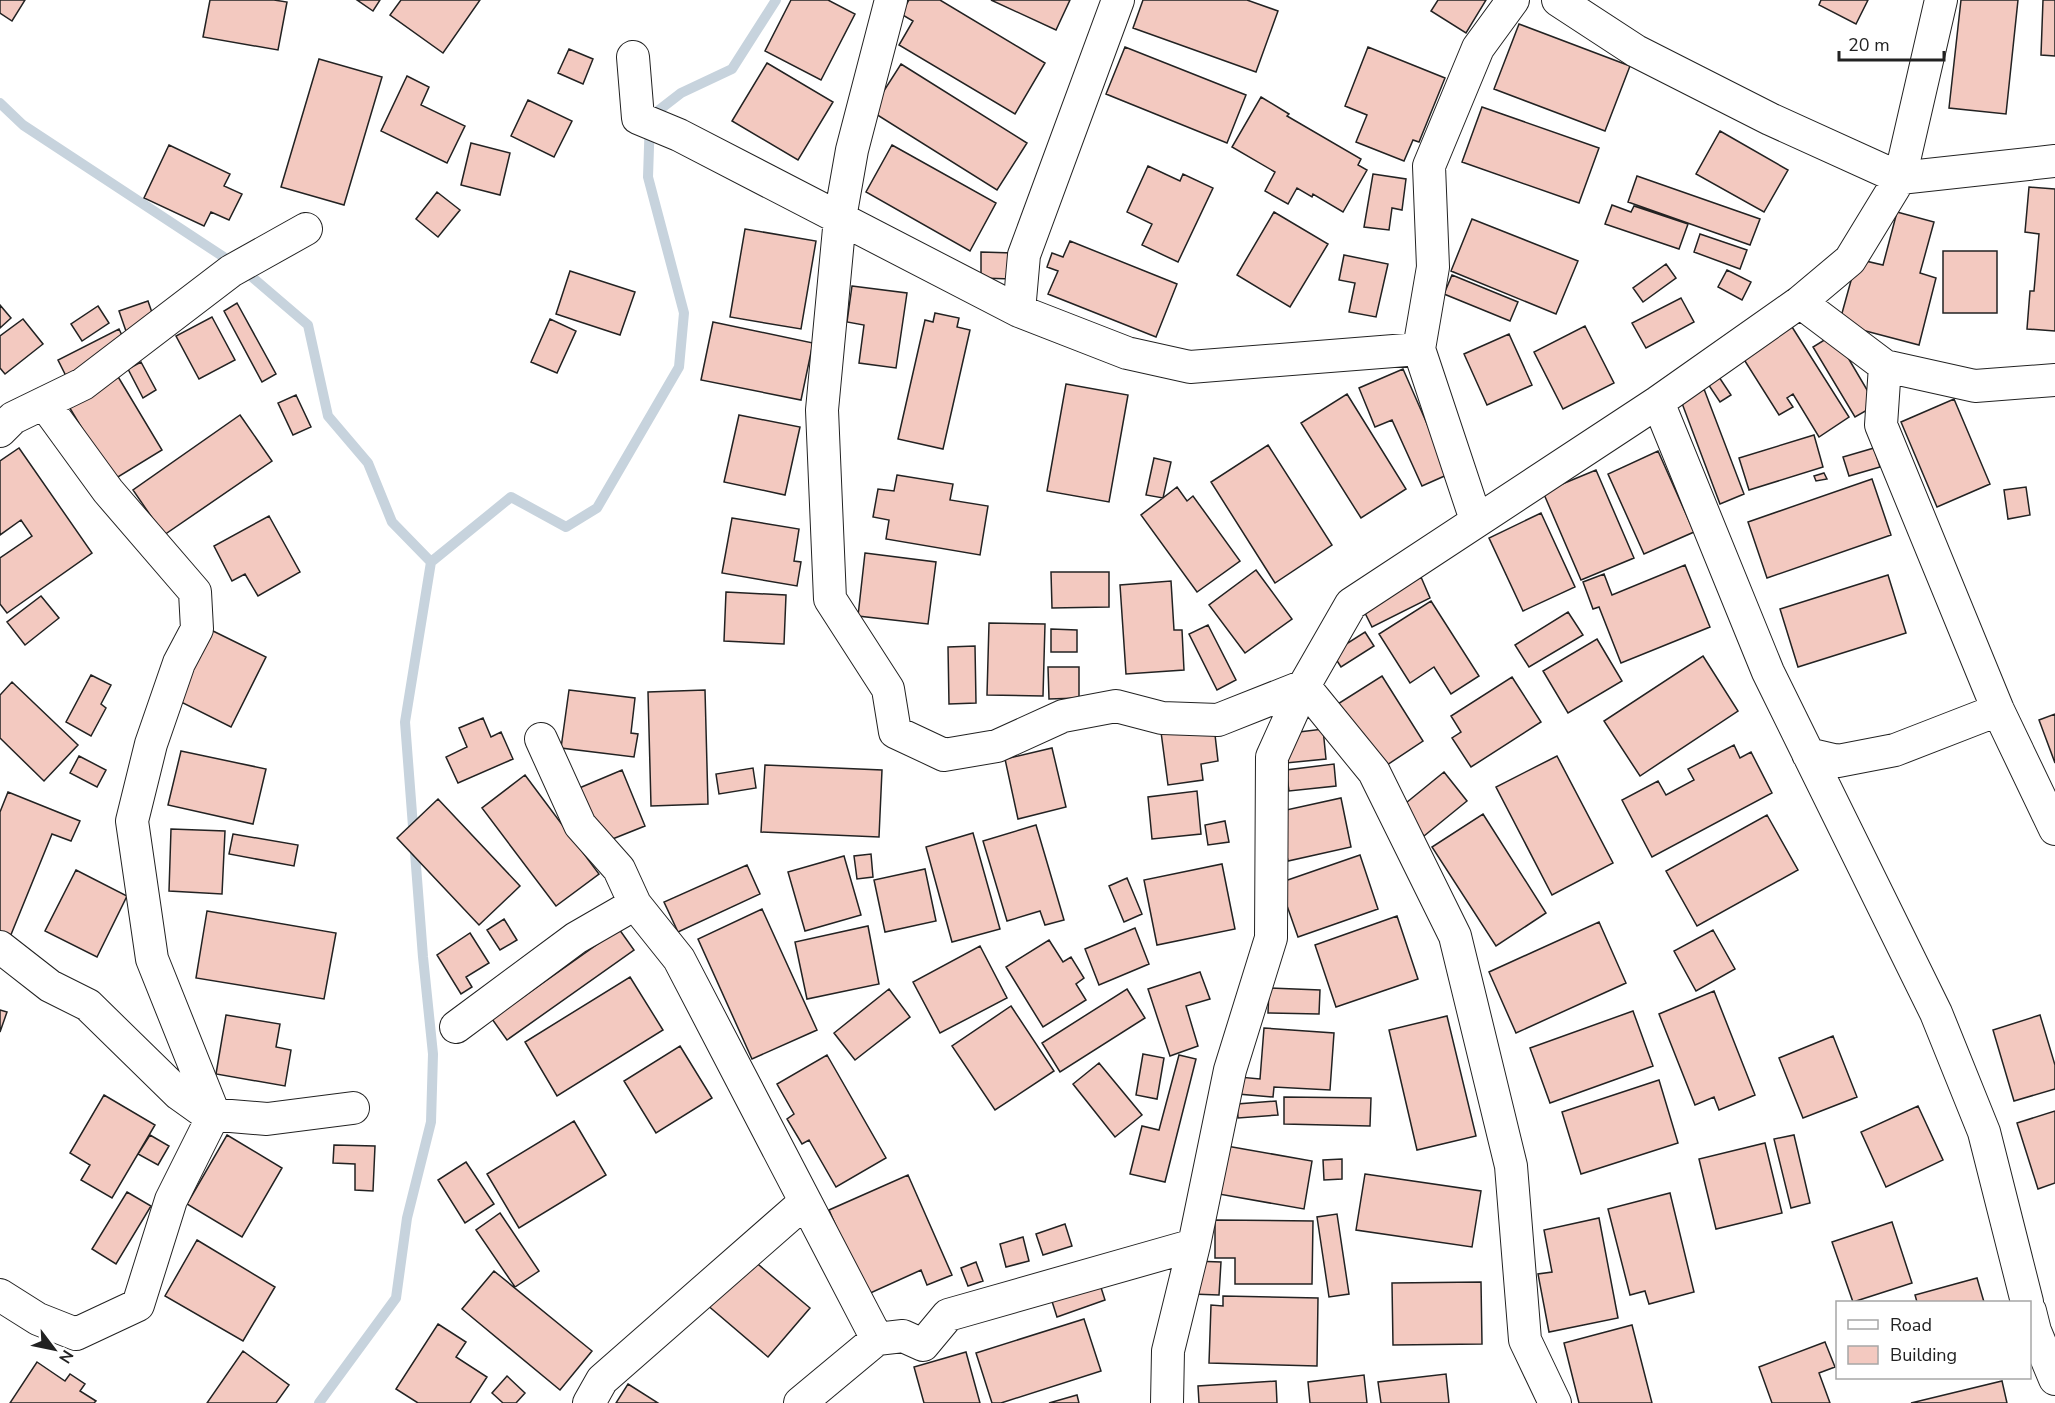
<svg xmlns="http://www.w3.org/2000/svg" width="2055" height="1403" viewBox="0 0 2055 1403" font-family="'Nunito Sans',sans-serif">
<style>
.lines{fill:none;stroke-linecap:round;stroke-linejoin:round}
.stream{stroke:#c7d3dd;stroke-width:10}
.building{fill:#f3c9c0;stroke:#222;stroke-width:1.5}
.minor-casing{stroke:#222;stroke-width:34}
.minor{stroke:#fff;stroke-width:32}
</style>
<rect width="100%" height="100%" fill="#fff"/>
<g class="lines">
<path class="stream" d="M0 103 23 125 245 271 308 325 328 416 368 463 392 522 431 562
M319 1403 396 1298 407 1218 431 1122 433 1054 423 957 405 722 431 562 511 497 566 527 597 508 679 367 684 313 648 177 650 117 681 93 732 69 776 0"/>
</g>
<path class="building" d="M0 0H25L12 21 0 13Z
M210 0H274L287 2 278 50 203 37Z
M357 0H380L373 11Z
M401 0H480L443 53 390 15Z
M791 0H828L855 14 821 80 765 51Z
M909 0H940L1045 63 1015 114 899 45 913 21 901 14Z
M991 0H1070L1056 30Z
M1143 0H1247L1278 11 1256 72 1133 28Z
M1438 0H1486L1466 33 1431 11Z
M1821 0H1868L1856 24 1819 5Z
M1961 0H2018L2006 114 1949 108Z
M2043 0H2055V56L2041 55Z
M1519 24 1630 66 1605 131 1494 89Z
M1125 47 1246 95 1227 143 1106 94Z
M1368 47 1445 78 1419 142 1413 140 1404 161 1356 142 1367 115 1345 106Z
M569 49 593 59 583 84 558 73Z
M319 59 382 77 344 205 281 187Z
M767 63 833 102 798 160 732 121Z
M901 64 1027 143 997 190 871 111Z
M407 76 429 87 421 105 465 126 447 163 381 131Z
M1261 97 1289 114 1287 116 1361 159 1358 165 1367 170 1343 212 1313 194 1312 197 1297 188 1288 204 1265 191 1275 172 1232 147Z
M528 100 572 121 554 157 511 136Z
M1482 107 1599 148 1579 203 1462 162Z
M1720 131 1788 170 1764 212 1696 174Z
M471 143 510 153 500 195 461 185Z
M169 145 230 174 224 186 242 194 229 220 211 212 204 226 144 198Z
M892 145 996 203 970 251 866 192Z
M1148 166 1180 181 1183 174 1213 188 1178 262 1142 245 1152 224 1127 212Z
M1373 174 1406 179 1402 210 1392 208 1389 230 1364 227Z
M1637 176 1760 219 1750 245 1628 202Z
M2029 187 2055 189V331L2027 329 2030 291H2034L2039 234 2025 232Z
M437 192 460 210 438 237 416 219Z
M1612 205 1631 212 1634 206 1688 224 1679 249 1605 224Z
M1274 212 1328 244 1290 307 1237 275Z
M1897 212 1934 222 1920 273 1936 278 1919 345 1839 324 1857 259 1883 265Z
M1472 219 1578 261 1556 314 1451 271Z
M745 229 816 241 801 329 730 317Z
M1700 234 1747 250 1740 269 1694 252Z
M1070 241 1177 284 1156 337 1048 294 1058 271 1047 267 1052 253 1063 257Z
M1943 251H1997V313H1943Z
M981 252 1013 253 1012 279 981 278Z
M1344 255 1388 264 1376 317 1349 312 1355 283 1339 280Z
M1666 264 1676 278 1643 302 1633 288Z
M1727 270 1751 282 1742 300 1718 287Z
M570 271 635 292 620 335 556 314Z
M1452 275 1518 302 1510 321 1444 294Z
M852 286 907 293 896 368 859 363 864 325 847 322Z
M1681 298 1694 322 1646 348 1632 323Z
M148 301 156 324 127 334 119 311Z
M237 303 276 374 262 382 224 311Z
M0 305 11 318 0 328Z
M98 306 109 323 82 341 71 324Z
M935 313 959 318 957 327 970 330 943 449 898 439 925 320 933 322Z
M212 317 235 360 199 379 176 336Z
M23 319 43 344 5 374 0 368V336Z
M550 319 576 331 557 373 531 362Z
M1787 319 1849 417 1819 437 1793 394 1787 398 1793 407 1779 415 1738 350Z
M713 322 813 343 801 400 701 380Z
M1585 326 1614 383 1563 409 1534 352Z
M119 329 127 346 66 376 58 360Z
M1509 334 1532 385 1487 405 1464 354Z
M1834 334 1876 405 1855 417 1813 347Z
M141 362 156 390 143 398 128 369Z
M1403 369 1449 474 1422 486 1392 420 1375 427 1359 388Z
M1717 374 1731 395 1720 402 1706 381Z
M117 375 162 450 113 480 68 405Z
M1066 384 1128 395 1109 502 1047 491Z
M1704 389 1744 494 1720 504 1680 398Z
M1347 394 1406 489 1361 518 1301 423Z
M296 395 311 427 293 435 278 403Z
M1954 399 1990 484 1937 507 1901 422Z
M240 415 272 461 164 535 133 490Z
M739 415 800 427 785 495 724 482Z
M1814 435 1823 467 1749 490 1739 458Z
M1268 445 1332 545 1275 583 1211 482Z
M19 448 92 553 7 613 0 604V558L32 536 21 520 0 535V461Z
M1874 448 1880 467 1849 476 1843 457Z
M1658 451 1694 532 1644 554 1608 474Z
M1154 458 1171 462 1163 498 1146 495Z
M1596 470 1634 558 1581 580 1543 492Z
M1824 473 1827 479 1816 481 1814 476Z
M897 475 953 484 950 500 988 506 980 555 886 539 889 520 873 517 878 489 894 491Z
M1872 479 1891 535 1767 578 1748 522Z
M1177 487 1187 501 1193 496 1240 561 1197 592 1141 515Z
M2026 487 2030 515 2008 519 2004 490Z
M1541 513 1575 587 1523 611 1489 538Z
M269 516 300 572 258 596 245 574 232 581 214 546Z
M732 518 799 529 794 561 801 562 797 586 722 573Z
M865 553 936 562 928 624 858 616Z
M1685 565 1710 627 1621 663 1599 607 1593 609 1583 582 1604 574 1612 595Z
M1256 570 1292 619 1245 653 1209 605Z
M1051 572H1109V607L1052 608Z
M1888 575 1906 633 1798 667 1780 609Z
M1421 577 1430 598 1372 627 1362 607Z
M1171 581 1174 630H1182L1184 670 1126 674 1120 585Z
M726 592 786 595 784 644 724 641Z
M41 596 59 618 25 645 7 622Z
M1431 601 1479 676 1451 694 1434 667 1410 683 1379 634Z
M1568 612 1583 635 1529 667 1515 645Z
M989 623 1045 624 1043 696 987 695Z
M1208 625 1236 680 1217 690 1189 634Z
M1051 629 1077 630V652H1051Z
M211 630 266 657 231 727 177 700Z
M1365 632 1374 646 1341 667 1332 653Z
M1597 639 1622 681 1568 713 1543 671Z
M975 646 976 703 949 704 948 647Z
M1703 656 1738 711 1640 776 1604 721Z
M1048 667H1079V698L1049 699Z
M91 675 111 685 101 704 106 708 91 736 66 722Z
M1382 676 1423 741 1375 773 1333 707Z
M1512 677 1541 722 1471 767 1452 738 1461 732 1451 716Z
M12 682 78 745 44 781 0 738V695Z
M569 690 635 698 631 733 638 734 634 757 561 748Z
M705 690 708 804 651 806 648 692Z
M2055 714V763L2039 720Z
M483 718 491 737 501 732 513 759 458 783 446 757 467 747 459 728Z
M1214 726 1218 761 1201 764 1203 780 1168 785 1161 732Z
M1323 729 1326 759 1286 763 1283 734Z
M1734 745 1740 758 1751 752 1772 793 1652 857 1622 800 1658 781 1666 795 1694 780 1688 769Z
M1052 748 1066 807 1018 819 1005 759Z
M181 751 266 769 253 824 168 805Z
M79 756 106 770 97 787 70 773Z
M1557 756 1613 863 1552 895 1496 787Z
M1334 764 1336 786 1289 791 1286 770Z
M765 765 882 770 879 837 761 832Z
M753 768 756 788 719 794 716 774Z
M622 770 645 826 600 844 577 789Z
M1444 772 1467 801 1424 836 1401 807Z
M525 775 599 874 556 906 482 808Z
M1197 791 1201 834 1152 839 1148 797Z
M8 792 80 821 71 841 52 834 10 937 0 933V812Z
M1341 798 1351 847 1288 861 1277 812Z
M438 799 520 886 479 925 397 838Z
M1483 814 1546 913 1496 946 1432 847Z
M1767 815 1798 870 1697 926 1666 871Z
M1225 821 1229 842 1208 845 1205 825Z
M1036 825 1064 920 1045 925 1040 911 1007 921 983 841Z
M171 829 225 831 222 894 169 891Z
M973 833 1000 929 952 942 926 847Z
M233 834 298 845 294 866 229 854Z
M871 854 873 877 857 879 854 856Z
M1360 855 1378 909 1298 937 1279 883Z
M844 856 861 915 805 931 788 872Z
M1222 864 1235 929 1157 945 1144 880Z
M747 865 760 894 678 932 664 902Z
M925 869 936 921 885 932 874 880Z
M76 870 127 896 97 957 45 931Z
M1127 878 1142 914 1124 922 1109 886Z
M762 909 817 1030 752 1059 698 939Z
M207 911 336 933 324 999 196 978Z
M1397 916 1418 979 1336 1007 1315 945Z
M504 919 517 940 500 950 487 930Z
M1599 922 1626 983 1516 1033 1489 972Z
M868 926 879 984 807 999 795 942Z
M1135 928 1149 964 1099 985 1085 949Z
M619 929 634 950 507 1040 492 1019Z
M1713 930 1735 969 1696 991 1674 951Z
M470 933 489 963 466 977 472 987 461 994 437 955Z
M1049 940 1063 962 1071 957 1084 978 1076 984 1086 1000 1043 1027 1006 967Z
M980 946 1007 998 940 1033 913 982Z
M1200 972 1210 999 1186 1006 1198 1046 1170 1056 1148 989Z
M630 977 663 1030 557 1096 525 1042Z
M1269 988 1320 990 1319 1014 1268 1013Z
M889 989 910 1017 855 1060 834 1033Z
M1127 989 1145 1018 1060 1072 1042 1043Z
M1714 991 1755 1095 1719 1110 1714 1097 1695 1105 1659 1014Z
M1011 1006 1054 1071 995 1110 952 1046Z
M0 1010 7 1012 0 1032Z
M1633 1011 1653 1066 1550 1103 1530 1048Z
M226 1015 280 1024 276 1047 291 1050 285 1086 216 1074Z
M2040 1015 2055 1065V1089L2014 1101 1993 1030Z
M1447 1016 1476 1136 1417 1150 1389 1030Z
M1264 1028 1334 1033 1330 1090 1274 1087 1273 1097 1238 1094 1239 1077 1260 1079Z
M1833 1036 1857 1097 1803 1118 1779 1058Z
M680 1046 712 1098 656 1133 624 1081Z
M1143 1054 1164 1058 1157 1099 1136 1095Z
M827 1055 886 1158 836 1187 809 1140 802 1144 787 1119 794 1114 777 1084Z
M1179 1055 1196 1059 1165 1182 1130 1174 1142 1126 1159 1130Z
M1099 1063 1142 1115 1115 1137 1073 1084Z
M1659 1080 1678 1143 1581 1174 1562 1112Z
M104 1095 155 1125 112 1198 81 1180 90 1165 70 1153Z
M1284 1097 1371 1098 1370 1126 1284 1124Z
M1276 1101 1278 1115 1238 1118 1237 1104Z
M1918 1106 1943 1160 1886 1187 1861 1132Z
M2055 1111V1183L2038 1189 2017 1123Z
M574 1121 606 1175 519 1228 487 1174Z
M150 1135 169 1146 158 1165 138 1154Z
M227 1135 282 1168 242 1237 187 1204Z
M1794 1135 1810 1203 1791 1208 1774 1139Z
M1765 1143 1782 1213 1716 1229 1699 1159Z
M334 1145 375 1146 373 1191 355 1190V1164L333 1163Z
M1221 1145 1312 1161 1304 1209 1213 1193Z
M1342 1159V1179L1324 1180 1323 1160Z
M466 1162 494 1204 465 1223 438 1180Z
M1365 1174 1481 1191 1472 1247 1356 1230Z
M908 1175 952 1275 927 1285 921 1270 866 1295 829 1210Z
M127 1192 151 1206 116 1264 92 1249Z
M1670 1193 1694 1292 1649 1304 1645 1291 1630 1295 1608 1209Z
M500 1213 539 1271 515 1287 476 1230Z
M1337 1214 1349 1294 1329 1297 1317 1217Z
M1599 1218 1618 1318 1549 1332 1538 1274 1552 1272 1544 1230Z
M1215 1220 1313 1221 1312 1284H1235V1258H1215Z
M1892 1222 1912 1283 1853 1302 1832 1242Z
M1065 1224 1072 1246 1043 1255 1036 1234Z
M1023 1237 1029 1261 1006 1267 1000 1244Z
M197 1240 275 1287 243 1341 165 1296Z
M747 1255 810 1308 768 1357 706 1304Z
M1192 1261 1221 1262 1219 1295 1191 1294Z
M976 1262 983 1281 968 1286 961 1268Z
M494 1271 592 1351 560 1390 462 1309Z
M1097 1275 1105 1300 1057 1317 1049 1292Z
M1977 1278 1984 1302H1917L1915 1295Z
M1481 1282 1482 1344 1393 1345 1392 1283Z
M1223 1296 1318 1298 1317 1366 1209 1363 1211 1305 1223 1306Z
M1084 1319 1101 1371 1001 1403H992L976 1353Z
M438 1324 466 1342 456 1357 487 1377 470 1403H418L396 1389Z
M1632 1325 1652 1403H1579L1564 1343Z
M1825 1342 1835 1367 1819 1373 1830 1403H1772L1759 1367Z
M243 1351 289 1385 276 1403H207Z
M966 1352 980 1403H924L914 1367Z
M37 1362 65 1381 70 1374 85 1384 80 1391 96 1401 94 1403H10Z
M1446 1374 1449 1403H1381L1378 1382Z
M1364 1375 1367 1403H1310L1308 1382Z
M507 1376 525 1393 516 1403H503L492 1393Z
M1276 1381 1277 1403H1199L1198 1386Z
M2002 1381 2007 1403H1911Z
M628 1384 658 1403H616Z
M1077 1395 1079 1403H1049Z"/>
<g class="lines">
<defs>
<path id="minor" d="M891 0 852 150 840 218 822 410 830 599 888 689 895 732 944 755 997 746 1063 716 1116 706 1162 718 1218 720 1304 686 1374 772 1455 936 1511 1166 1525 1340 1555 1403
M1558 0 1636 51 1770 119 1900 178 2055 161
M633 57 638 118 679 135 1019 311 1127 353 1190 367 1419 349
M1800 302 1885 366 1975 386 2055 380
M1019 311 1024 255 1118 0
M1885 366 1881 425 1998 710 2055 829
M1658 402 1768 672 1936 1013 1984 1132 2027 1302
M0 431 13 418 83 384 231 271 306 229
M1476 520 1419 349 1433 267 1429 166 1478 48 1513 0
M541 739 580 825 619 869 635 904 679 959 877 1339 903 1336 923 1345 948 1315 1194 1245
M1808 754 1838 761 1895 750 1998 710
M0 947 50 986 88 1005 179 1094 207 1114 267 1119 353 1108
M456 1027 576 938 635 904
M0 1295 38 1319 76 1334 138 1305 171 1200 214 1114 152 959 132 821 151 744 179 663 197 629 195 592 108 491 44 403
M2030 1311 2035 1331 2055 1379
M589 1403 602 1380 805 1202
M800 1403 877 1339
M1167 1403 1168 1351 1194 1245 1230 1070 1271 938 1272 757 1304 686 1351 604 1658 402 1800 302 1850 260 1900 178 1941 0"/>
</defs>
<use href="#minor" class="minor-casing"/>
<use href="#minor" class="minor"/>
</g>
<rect x="1836" y="1301" width="195" height="78" fill="#ffffff" stroke="#a7a7a7" stroke-width="1.5"/>
<rect x="1848" y="1320" width="30" height="9" fill="#ffffff" stroke="#a7a7a7" stroke-width="1.5"/>
<text x="1890" y="1331" font-size="18" fill="#222222">Road</text>
<rect x="1848" y="1346" width="30" height="18" fill="#f3c9c0" stroke="#a7a7a7" stroke-width="1.5"/>
<text x="1890" y="1361" font-size="18" fill="#222222">Building</text>
<g transform="translate(54 1349) rotate(122)" stroke="#ffffff" stroke-width="4.5" paint-order="stroke">
<path d="M0-4.5L10 22L0 15L-10 22Z" fill="#222222"/>
<text y="-9" font-size="16" font-weight="bold" text-anchor="middle" fill="#222222">N</text>
</g>
<path d="M1839 51v9h105v-9" fill="none" stroke="#222222" stroke-width="3"/>
<text x="1848" y="51" font-size="18" fill="#222222" stroke="#ffffff" stroke-width="4.5" paint-order="stroke">20 m</text>
</svg>
